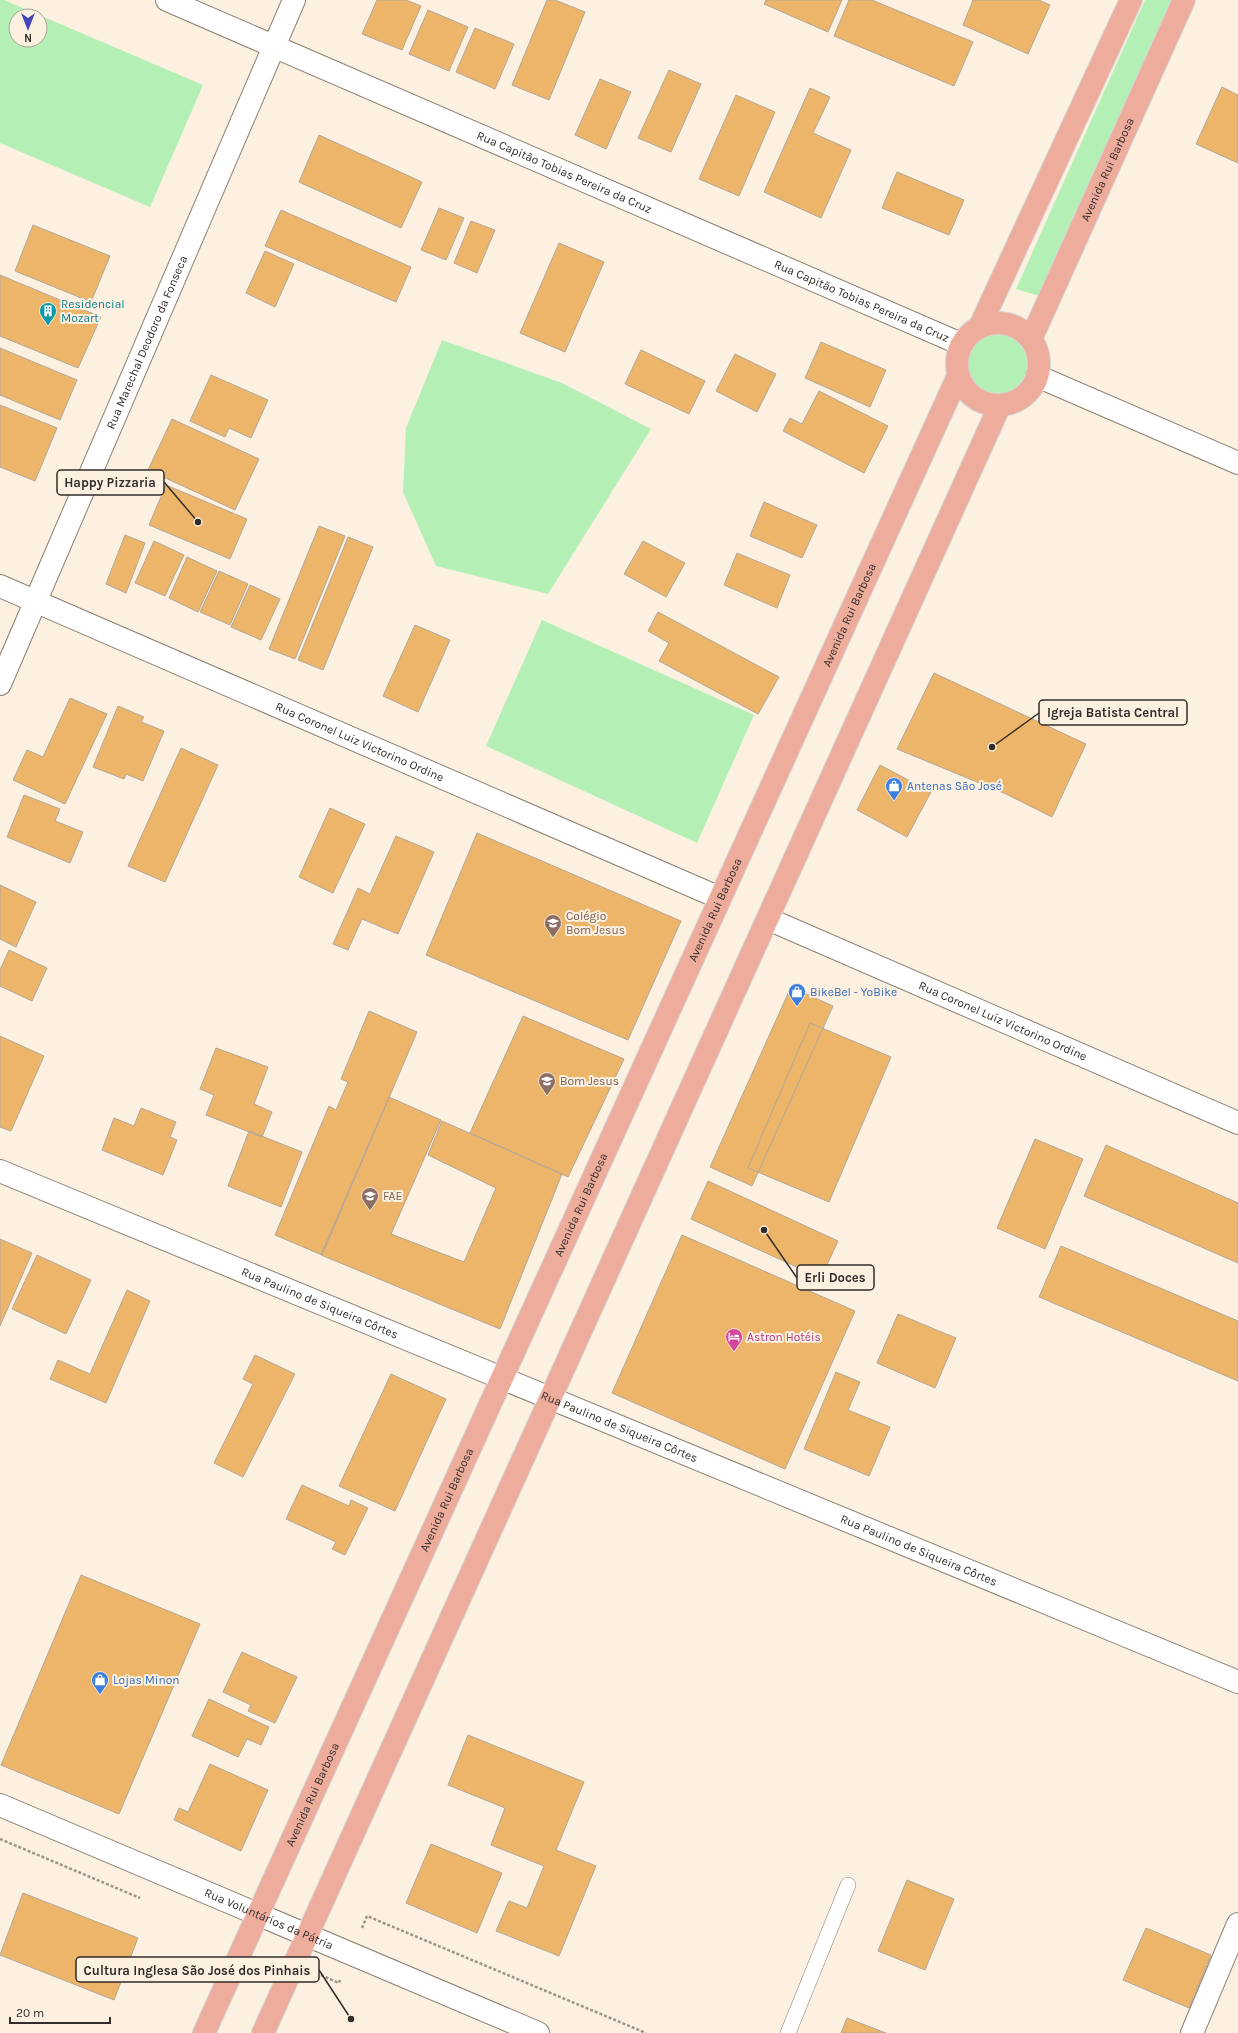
<svg xmlns="http://www.w3.org/2000/svg" width="1238" height="2033" viewBox="0 0 1238 2033" font-family="Karla,sans-serif">
<style>
.green{fill:#b4f0b6;fill-rule:evenodd}
.building{fill:#edb569;stroke:#b3a799}
.lines{fill:none;stroke-linecap:round;stroke-linejoin:round}
.service-casing{stroke:#8b8072;stroke-width:16}
.minor-casing{stroke:#8b8072;stroke-width:24}
.tertiary-casing{stroke:#8b8072;stroke-width:24}
.secondary-casing{stroke:#8b8072;stroke-width:24}
.primary-casing{stroke:#d6d5d4;stroke-width:24}
.path{stroke:#9d948a;stroke-width:2.5;stroke-dasharray:3 2;stroke-linecap:butt}
.service{stroke:#fff;stroke-width:15}
.minor{stroke:#fff;stroke-width:22}
.tertiary{stroke:#fff;stroke-width:22}
.secondary{stroke:#fff;stroke-width:22}
.primary{stroke:#eeac9c;stroke-width:22}
.labels{text-anchor:middle;stroke-width:4;stroke-linejoin:round;paint-order:stroke}
.street-label{font-size:12px;fill:#322d28;stroke:#fcf0e1}
.culture-label{font-size:12px;fill:#0d838f;stroke:#fcf0e1;text-anchor:start}
.shop-label{font-size:12px;fill:#366cbe;stroke:#fcf0e1;text-anchor:start}
.education-label{font-size:12px;fill:#785e54;stroke:#fcf0e1;text-anchor:start}
.hotel-label{font-size:12px;fill:#b23c85;stroke:#fcf0e1;text-anchor:start}
.leader{fill:none;stroke:#322d28;stroke-width:1.5}
.callout-dot{fill:#322d28;stroke:#fcf0e1;stroke-width:1.5}
.callout{fill:#fcf0e1;stroke:#322d28;stroke-width:1.5}
.callout-label{font-size:13px;text-anchor:middle;font-weight:bold;fill:#322d28}
</style>
<rect width="100%" height="100%" fill="#fcf0e1"/>
<path class="green" d="M0 0H4L203 85 150 207 0 143ZM16 16H40V40H16Z
M1145 0H1178L1046 298 1016 289Z
M967 364a30 30 0 1 1 60 0a30 30 0 1 1-60 0Z
M442 340 562 383 651 429 548 594 436 566 403 492 406 428Z
M542 620 754 715 697 843 486 746Z"/>
<path class="building" d="M377 0H406L421 6 402 50 362 34Z
M547 0H555L585 12 549 100 512 85Z
M766 0H842L828 32 764 4Z
M849 0H872L973 42 954 86 834 36Z
M973 0H1039L1050 5 1028 54 963 25Z
M428 10 468 27 449 71 409 54Z
M475 28 514 44 495 89 456 72Z
M669 70 701 84 671 152 638 138Z
M600 79 631 92 606 149 575 135Z
M1222 87 1238 95V163L1196 144Z
M810 88 830 97 813 133 851 150 821 218 764 192Z
M736 95 775 112 739 196 699 179Z
M319 135 422 182 401 228 299 182Z
M897 172 964 200 949 235 882 208Z
M439 208 464 218 446 260 421 250Z
M281 210 411 267 396 302 265 246Z
M471 221 495 230 477 273 454 263Z
M33 225 110 256 91 302 15 271Z
M559 243 604 262 565 352 520 333Z
M265 251 294 264 275 307 246 293Z
M0 275 101 317 78 368 0 336Z
M821 342 886 370 870 407 805 378Z
M0 348 77 380 60 420 0 395Z
M641 350 705 381 689 414 625 384Z
M735 354 776 374 757 412 716 391Z
M211 375 268 400 251 438 229 428 225 437 190 421Z
M819 391 888 426 864 473 783 431 790 418 802 424Z
M0 405 57 428 35 481 0 467Z
M172 419 259 459 235 510 148 470Z
M166 485 247 519 230 559 149 525Z
M764 502 817 525 802 558 750 536Z
M319 526 345 536 295 659 269 649Z
M125 535 145 543 126 593 106 584Z
M348 537 373 547 323 670 298 660Z
M154 541 184 555 165 596 135 583Z
M643 541 685 563 666 597 624 574Z
M737 553 790 575 777 608 724 585Z
M187 557 217 571 198 612 169 598Z
M219 571 248 584 230 625 200 612Z
M250 585 280 599 261 640 231 627Z
M658 612 779 677 758 714 659 661 669 643 648 631Z
M415 625 450 640 418 712 383 696Z
M934 673 1086 744 1052 817 1006 794 897 749Z
M70 698 107 714 65 804 13 780 27 750 43 757Z
M118 706 144 717 141 722 164 731 143 781 126 774 124 779 93 767Z
M181 748 218 765 165 882 128 866Z
M880 765 931 792 907 837 857 810Z
M24 795 60 809 55 821 83 832 70 863 7 837Z
M330 808 365 824 333 893 299 877Z
M477 833 681 921 628 1040 426 955Z
M396 836 434 852 398 934 362 919 348 950 333 944 358 888 370 894Z
M0 885 36 902 16 947 0 939Z
M9 950 47 968 32 1001 0 986V970Z
M791 987 833 1006 752 1186 710 1167Z
M369 1011 417 1032 322 1255 275 1235 329 1106 336 1110 348 1082 341 1079Z
M523 1016 624 1059 568 1177 470 1133Z
M810 1023 891 1057 829 1202 748 1168Z
M0 1036 44 1056 11 1131 0 1127Z
M216 1048 268 1067 254 1104 272 1112 262 1137 206 1115 214 1095 200 1089Z
M389 1097 441 1120 391 1234 464 1262 496 1188 428 1155 442 1121 562 1174 500 1329 321 1255Z
M141 1108 176 1122 170 1137 177 1140 163 1175 102 1150 114 1118 134 1126Z
M249 1131 302 1152 281 1207 228 1186Z
M1035 1139 1083 1159 1045 1249 997 1228Z
M1106 1145 1238 1203V1263L1084 1196Z
M708 1181 838 1241 821 1278 691 1219Z
M682 1235 855 1311 785 1469 612 1393Z
M0 1239 32 1253 0 1326Z
M1061 1246 1238 1321V1381L1039 1297Z
M37 1255 91 1280 66 1334 12 1309Z
M127 1290 150 1301 106 1403 50 1379 58 1360 90 1374Z
M898 1314 956 1338 935 1388 877 1363Z
M255 1355 295 1374 243 1477 214 1463 253 1384 243 1379Z
M836 1372 860 1382 848 1410 890 1427 869 1476 804 1449Z
M391 1374 446 1399 395 1511 339 1486Z
M302 1485 349 1506 351 1500 368 1508 345 1555 332 1549 336 1542 286 1519Z
M81 1575 200 1624 119 1814 1 1765Z
M242 1652 297 1677 275 1723 248 1711 251 1705 223 1692Z
M209 1699 269 1727 261 1745 247 1739 238 1757 192 1736Z
M468 1735 584 1782 556 1850 596 1866 559 1956 496 1931 509 1901 527 1908 544 1866 491 1845 505 1808 448 1785Z
M210 1764 268 1790 241 1851 174 1820 179 1808 188 1812Z
M431 1844 502 1873 477 1933 406 1903Z
M907 1880 954 1899 925 1970 878 1951Z
M23 1893 138 1938 114 2000 0 1955Z
M1146 1928 1211 1955 1189 2008 1123 1980Z
M847 2018 886 2033H841Z"/>
<g class="lines">
<defs>
<path id="service" d="M788 2033 848 1885"/>
<g id="minor">
<path id="s1" d="M0 586 720 898"/>
<path id="s2" d="M768 919 1238 1123"/>
</g>
<g id="tertiary">
<path id="s3" d="M167 0 961 344"/>
<path d="M1037 376 1238 463"/>
<path id="s4" d="M0 684 294 0"/>
<path id="s5" d="M0 1171 1238 1682"/>
<path d="M1192 2033 1238 1924"/>
</g>
<g id="secondary">
<path id="s6" d="M0 1805 538 2033"/>
</g>
<g id="primary">
<circle cx="998" cy="364" r="41"/>
<path d="M980 326 1131 0"/>
<path id="s7" d="M1031 339 1184 0"/>
<path id="s8" d="M204 2033 958 376"/>
<path d="M263 2033 1000 405"/>
</g>
</defs>
<use href="#service" class="service-casing"/>
<use href="#minor" class="minor-casing"/>
<use href="#tertiary" class="tertiary-casing"/>
<use href="#secondary" class="secondary-casing"/>
<use href="#primary" class="primary-casing"/>
<path class="path" d="M0 1839 140 1898
M362 1928 367 1916 646 2033
M321 1975 339 1983 340 1980"/>
<use href="#service" class="service"/>
<use href="#minor" class="minor"/>
<use href="#tertiary" class="tertiary"/>
<use href="#secondary" class="secondary"/>
<use href="#primary" class="primary"/>
</g>
<defs>
<symbol id="building-pin" viewBox="-11 -11 22 30"><path d="M0 17L-7.5 6A9.5 9.5 0 1 1 7.5 6Z" fill="#0f9aa8" stroke="#fcf0e1"/><path d="M-4-6H4V6H1V3H-1V6H-4ZM-2.5-4.3h1.7v1.8h-1.7ZM.8-4.3h1.7v1.8H.8ZM-2.5-1h1.7V.8h-1.7ZM.8-1h1.7V.8H.8Z" fill="#fff"/></symbol>
<symbol id="shop-pin" viewBox="-11 -11 22 30"><path d="M0 17L-7.5 6A9.5 9.5 0 1 1 7.5 6Z" fill="#3f7fe0" stroke="#fcf0e1"/><path d="M-5-2.5h2.3a2.7 3.5 0 0 1 5.4 0H5L5.5 6h-11ZM-1.5-2.5h3a1.5 2.3 0 0 0-3 0Z" fill="#fff"/></symbol>
<symbol id="school-pin" viewBox="-11 -11 22 30"><path d="M0 17L-7.5 6A9.5 9.5 0 1 1 7.5 6Z" fill="#8d6e63" stroke="#fcf0e1"/><path d="M0-5L7-2L0 1L-7-2ZM-4 1L0 2.5L4 1V4Q0 6-4 4Z" fill="#fff"/></symbol>
<symbol id="hotel-pin" viewBox="-11 -11 22 30"><path d="M0 17L-7.5 6A9.5 9.5 0 1 1 7.5 6Z" fill="#d1479c" stroke="#fcf0e1"/><path d="M-6-4.5h1.5V1H6V5H4.5V3h-9V5H-6ZM-4 0a1.8 1.8 0 1 1 3.6 0ZM.5 0V-2.5h3Q6-2.5 6 0Z" fill="#fff"/></symbol>
</defs>
<g fill-rule="evenodd">
<use href="#building-pin" x="38" y="301" width="20" height="27"/>
<use href="#shop-pin" x="884" y="776" width="20" height="27"/>
<use href="#school-pin" x="543" y="913" width="20" height="27"/>
<use href="#shop-pin" x="787" y="982" width="20" height="27"/>
<use href="#school-pin" x="537" y="1071" width="20" height="27"/>
<use href="#school-pin" x="360" y="1186" width="20" height="27"/>
<use href="#hotel-pin" x="724" y="1327" width="20" height="27"/>
<use href="#shop-pin" x="90" y="1670" width="20" height="27"/>
</g>
<g class="labels">
<g class="street-label">
<text dy="4" stroke="none"><textPath href="#s7" startOffset="186">Avenida Rui Barbosa</textPath></text>
<text dy="4" stroke="none"><textPath href="#s3" startOffset="433">Rua Capitão Tobias Pereira da Cruz</textPath></text>
<text dy="4" stroke="none"><textPath href="#s3" startOffset="757">Rua Capitão Tobias Pereira da Cruz</textPath></text>
<text dy="4" stroke="none"><textPath href="#s4" startOffset="372">Rua Marechal Deodoro da Fonseca</textPath></text>
<text dy="4" stroke="none"><textPath href="#s8" startOffset="1558">Avenida Rui Barbosa</textPath></text>
<text dy="4" stroke="none"><textPath href="#s1" startOffset="392">Rua Coronel Luiz Victorino Ordine</textPath></text>
<text dy="4" stroke="none"><textPath href="#s8" startOffset="1234">Avenida Rui Barbosa</textPath></text>
<text dy="4" stroke="none"><textPath href="#s2" startOffset="256">Rua Coronel Luiz Victorino Ordine</textPath></text>
<text dy="4" stroke="none"><textPath href="#s8" startOffset="910">Avenida Rui Barbosa</textPath></text>
<text dy="4" stroke="none"><textPath href="#s5" startOffset="346">Rua Paulino de Siqueira Côrtes</textPath></text>
<text dy="4" stroke="none"><textPath href="#s5" startOffset="670">Rua Paulino de Siqueira Côrtes</textPath></text>
<text dy="4" stroke="none"><textPath href="#s8" startOffset="586">Avenida Rui Barbosa</textPath></text>
<text dy="4" stroke="none"><textPath href="#s5" startOffset="994">Rua Paulino de Siqueira Côrtes</textPath></text>
<text dy="4" stroke="none"><textPath href="#s8" startOffset="262">Avenida Rui Barbosa</textPath></text>
<text dy="4" stroke="none"><textPath href="#s6" startOffset="292">Rua Voluntários da Pátria</textPath></text>
</g>
<g class="culture-label">
<text x="61" y="308">Residencial<tspan x="61" dy="14">Mozart</tspan></text>
</g>
<g class="shop-label">
<text x="907" y="790">Antenas São José</text>
<text x="810" y="996">BikeBel - YoBike</text>
<text x="113" y="1684">Lojas Minon</text>
</g>
<g class="education-label">
<text x="566" y="920">Colégio<tspan x="566" dy="14">Bom Jesus</tspan></text>
<text x="560" y="1085">Bom Jesus</text>
<text x="383" y="1200">FAE</text>
</g>
<g class="hotel-label">
<text x="747" y="1341">Astron Hotéis</text>
</g>
</g>
<path class="leader" d="M198 522L164 482M992 747L1039 713M764 1230L797 1278M351 2019L319 1970"/>
<g class="callout-dot">
<circle cx="198" cy="522" r="4"/>
<circle cx="992" cy="747" r="4"/>
<circle cx="764" cy="1230" r="4"/>
<circle cx="351" cy="2019" r="4"/>
</g>
<g class="callout">
<rect x="57" y="470" width="107" height="25" rx="4"/>
<rect x="1039" y="700" width="148" height="25" rx="4"/>
<rect x="797" y="1265" width="77" height="25" rx="4"/>
<rect x="76" y="1957" width="243" height="25" rx="4"/>
</g>
<g class="callout-label">
<text x="110" y="487">Happy Pizzaria</text>
<text x="1113" y="717">Igreja Batista Central</text>
<text x="835" y="1282">Erli Doces</text>
<text x="197" y="1975">Cultura Inglesa São José dos Pinhais</text>
</g>
<g transform="translate(28 28) rotate(180)"><circle r="19" fill="#fcf0e1" stroke="#aba297"/>
<path d="M0-3L7 15L0 10L-7 15Z" fill="#4546bb"/>
<text y="-6" font-size="11" font-weight="bold" text-anchor="middle" fill="#322d28">N</text>
</g>
<path d="M10 2017v6h100v-6" fill="none" stroke="#322d28" stroke-width="2"/>
<text x="16" y="2017" font-size="12" fill="#322d28" stroke="#fcf0e1" stroke-width="3" paint-order="stroke">20 m</text>
</svg>
